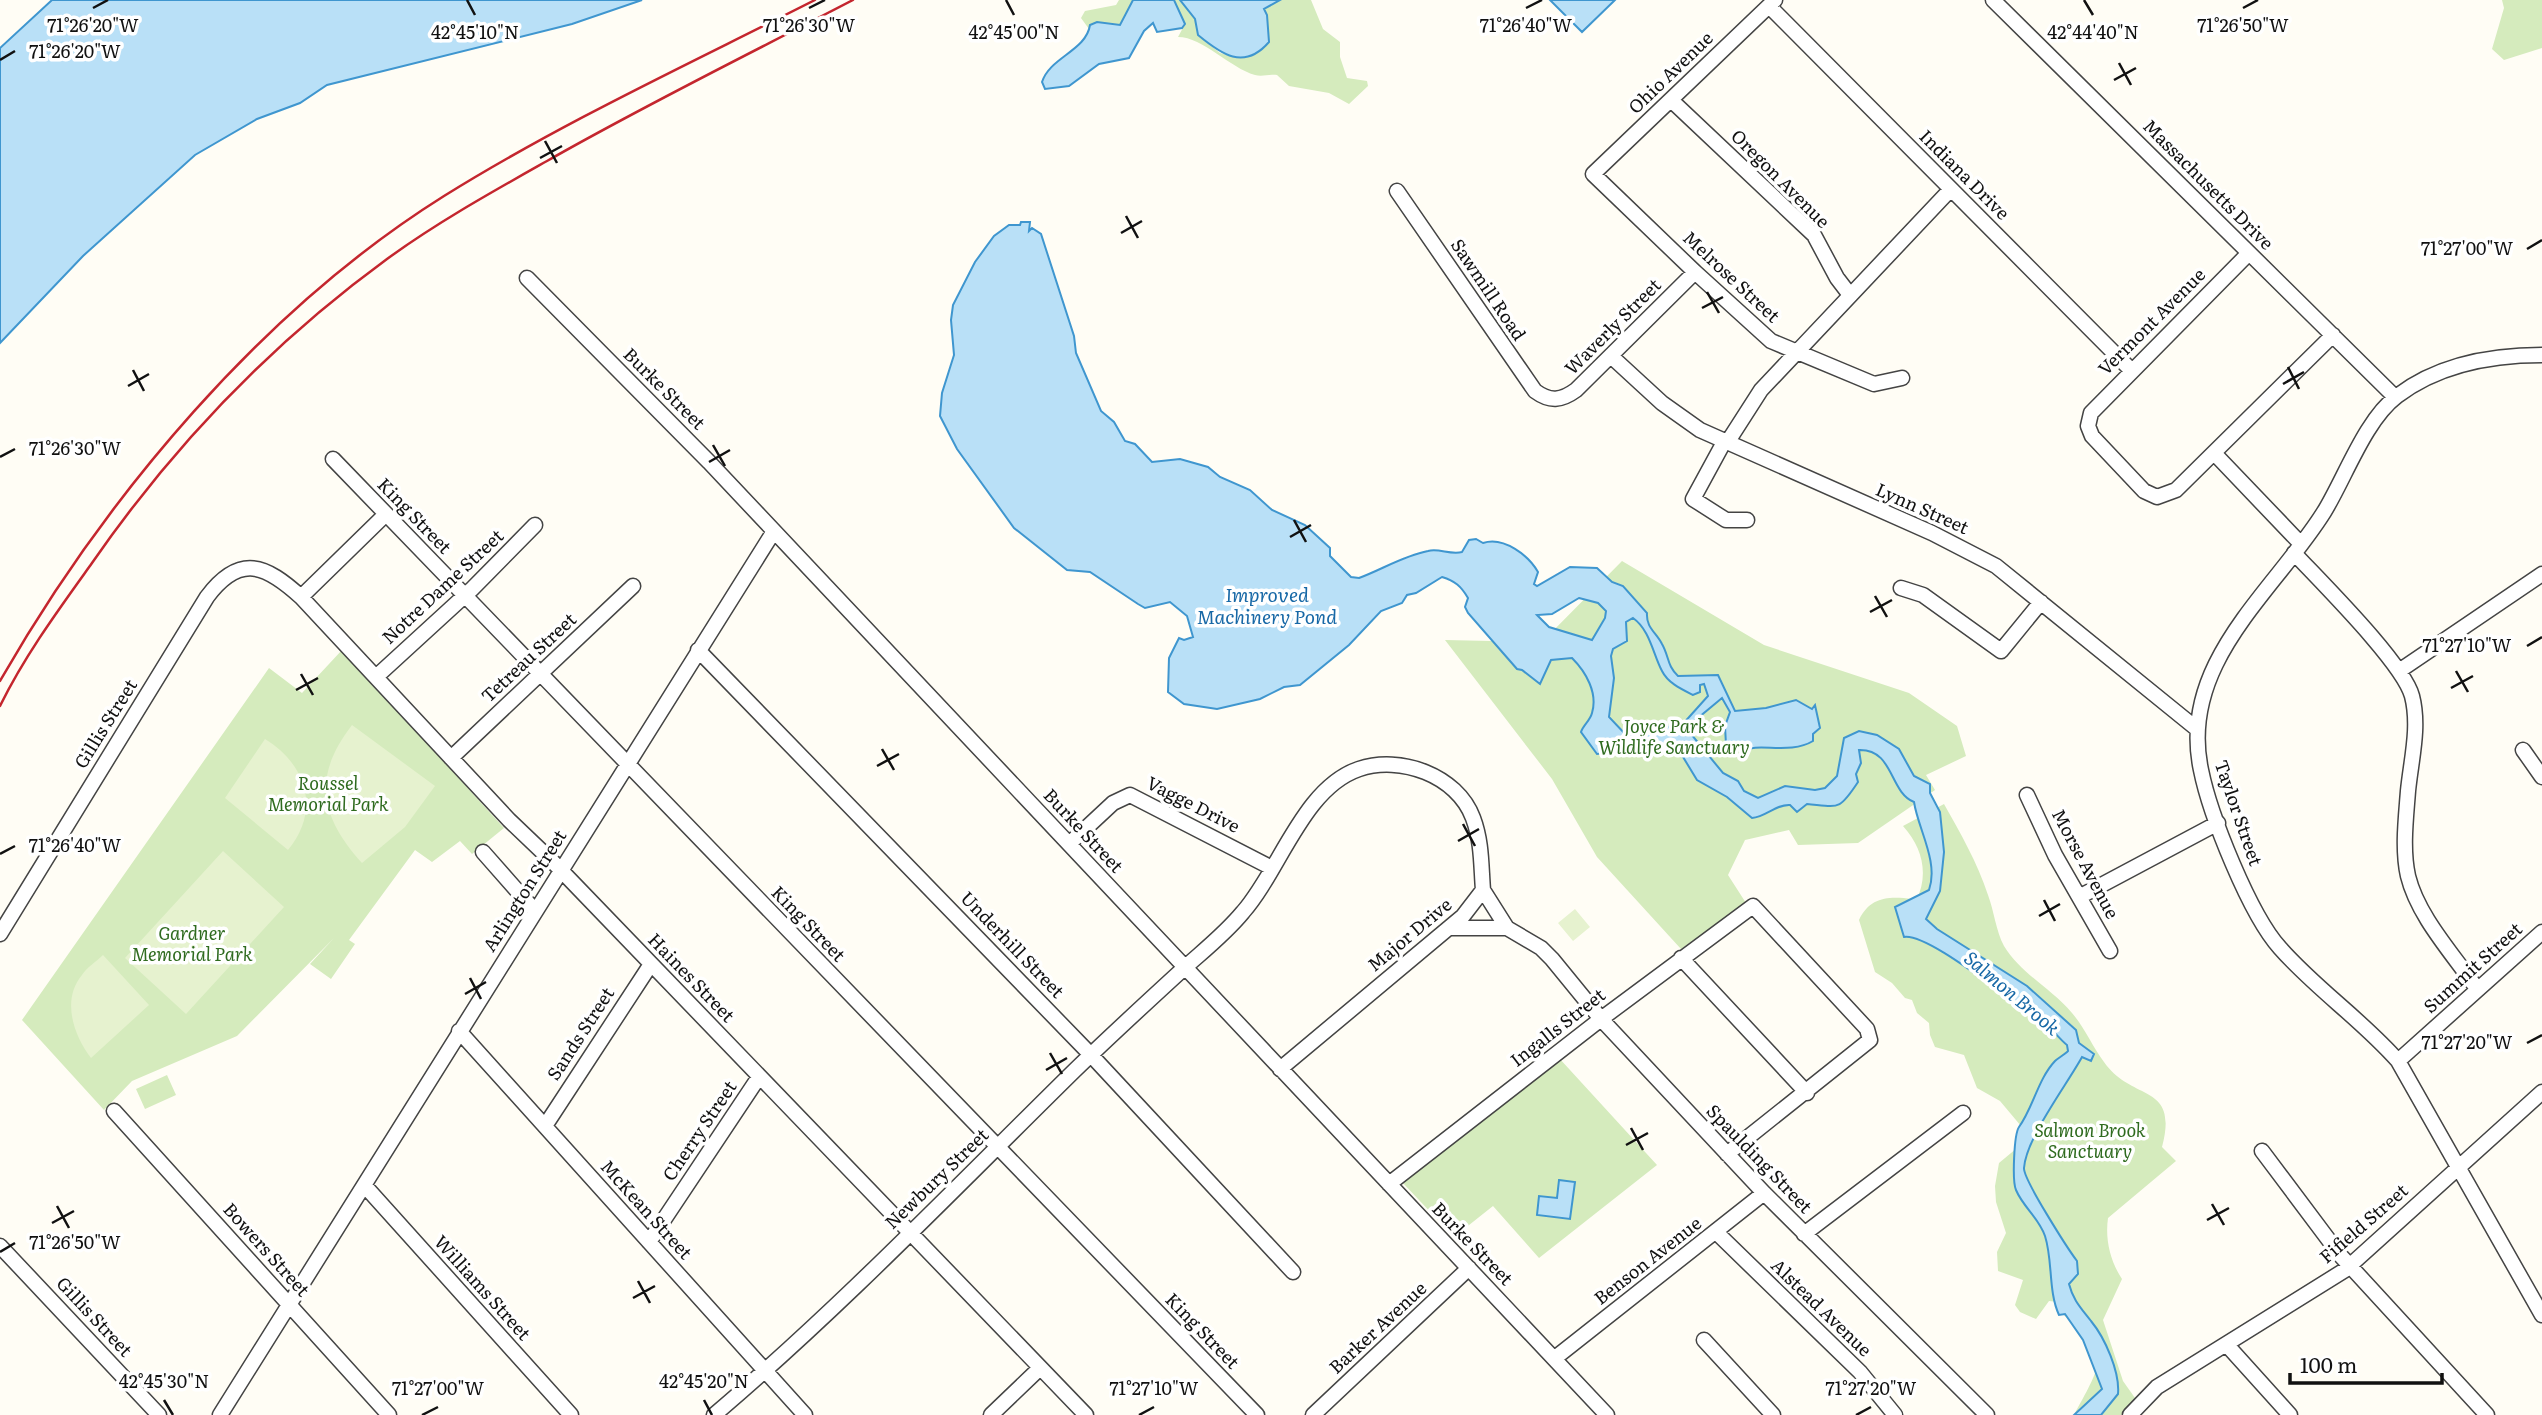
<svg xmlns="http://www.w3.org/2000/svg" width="2542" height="1415" viewBox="0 0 2542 1415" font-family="Literata,serif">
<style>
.green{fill:#d5ebbd}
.pitch{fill:#e6f2cf}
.water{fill:#b9e0f7;stroke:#3f96cf;stroke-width:2;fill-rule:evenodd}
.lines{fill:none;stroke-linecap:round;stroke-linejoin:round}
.minor-casing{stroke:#444;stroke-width:17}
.minor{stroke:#fff;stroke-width:14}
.rail{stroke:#c4262e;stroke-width:2.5}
.ticks{fill:none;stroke:#111;stroke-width:2.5}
.labels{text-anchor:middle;stroke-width:7;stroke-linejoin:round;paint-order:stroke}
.street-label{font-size:18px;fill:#111;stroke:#fff}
.park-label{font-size:18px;font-style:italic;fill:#2f6b1f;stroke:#fff}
.water-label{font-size:19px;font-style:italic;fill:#1768a6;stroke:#fff}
.ticks-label{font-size:18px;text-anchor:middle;fill:#111;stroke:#fff;stroke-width:7;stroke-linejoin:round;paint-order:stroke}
</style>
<rect width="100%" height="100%" fill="#fffdf5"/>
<path class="green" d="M1119 0H1133L1120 25 1097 22 1089 29 1081 18 1085 11 1116 5Z
M1174 0H1180L1195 19 1198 35 1220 53 1239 58 1268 27 1267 15 1263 9 1280 0H1311L1323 29 1340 42V57L1347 78 1367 81 1368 86 1349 104 1329 93 1289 86 1277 75C1270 74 1262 77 1255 75 1230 68 1203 37 1178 37L1185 24Z
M2502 0H2542V48L2504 60 2492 49 2504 8Z
M1622 561 1764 645 1909 693 1957 726 1966 756 1926 775 1935 790 1858 843 1798 845 1789 830 1745 840 1728 875 1746 903 1681 949 1597 857 1552 779 1445 640 1542 642Z
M342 650 504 828 472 854 460 841 432 862 415 850 349 940 355 944 331 979 310 964 334 938 237 1036 132 1081 104 1110 22 1020 269 668 302 693Z
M1944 804C1961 834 1977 862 1988 895 1994 911 1996 931 2004 946 2021 974 2051 988 2072 1013 2085 1028 2092 1046 2104 1062 2133 1103 2179 1082 2162 1147L2176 1161 2108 1218C2105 1239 2110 1261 2122 1279L2103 1320 2123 1381 2135 1398 2121 1415H2074C2079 1405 2095 1378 2096 1369 2098 1352 2074 1322 2061 1313L2058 1302 2049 1301 2036 1319 2020 1312 2015 1305 2023 1280 1998 1271 1997 1252 2006 1233 1996 1202 1995 1186 1999 1163 2017 1148 2021 1126 2000 1101 1977 1088 1964 1055 1935 1047 1930 1035 1929 1023 1917 1013 1912 1000 1905 998 1892 983 1875 972 1859 920C1870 897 1888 896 1912 899L1896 907 1916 901C1929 875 1923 848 1903 826Z
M1559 1058 1657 1165 1539 1258 1493 1206 1454 1237 1401 1181Z
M167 1075 176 1095 145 1109 136 1089Z"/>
<path class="pitch" d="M352 725 435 786 405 827 362 863C320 816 312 777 352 725Z
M265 739C307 765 321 810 288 850L225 798Z
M223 851 284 907 186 1014 125 958Z
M1575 909 1590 927 1573 941 1558 923Z
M103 955 149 1005 91 1058C74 1036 61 1000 82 975 87 967 96 962 103 955Z"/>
<path class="water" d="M52 0H642L572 24 327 85 300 103 257 119 195 155 83 256 0 343V48Z
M1133 0H1174L1185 24 1182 28 1157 32 1153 23 1144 31 1129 58 1099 64 1069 86 1045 89 1042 82C1050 57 1086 51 1090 25L1097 22 1120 25Z
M1180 0H1280L1264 9 1267 15 1269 42C1244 71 1221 54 1198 35L1195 19Z
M1550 0H1615L1582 32Z
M1021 222H1030L1029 231 1032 228 1041 234 1074 336 1076 353 1101 411 1114 422 1125 441 1135 444 1152 462 1180 459 1208 467 1220 477 1250 490 1272 510 1305 525 1330 548V556L1351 577 1359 578C1383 569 1403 556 1428 551 1439 548 1450 555 1462 552L1469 540 1476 539 1483 543C1504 536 1529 556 1538 572L1534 584 1537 586 1570 567 1597 568 1612 582 1623 586 1647 613C1646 628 1656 632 1662 644 1669 656 1667 666 1678 676L1718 675 1735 711 1766 708 1796 700 1812 709 1815 705 1820 728 1813 734V741C1790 755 1757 742 1744 751L1741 747 1726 745 1725 726 1730 712 1722 698 1686 728 1723 773 1738 781 1744 791 1758 798 1785 786 1815 790 1825 788 1837 776 1844 738 1859 731 1877 735 1899 749 1914 776 1930 784V793L1940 812 1944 852 1940 891 1926 919 1937 929 2027 986 2076 1030 2079 1043 2094 1054 2091 1061 2082 1057C2068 1083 2026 1138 2024 1168 2023 1179 2068 1249 2077 1261L2078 1274 2069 1284C2073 1300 2081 1308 2091 1321 2105 1338 2120 1372 2118 1394L2101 1415H2074L2102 1389 2083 1340 2065 1314 2059 1315C2048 1291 2053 1261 2045 1236 2039 1218 2023 1207 2016 1190 2012 1181 2014 1134 2019 1127 2033 1108 2038 1079 2055 1061 2058 1058 2064 1055 2068 1051L2067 1045C2061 1041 2044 1020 2040 1018 2016 1007 1930 933 1904 937L1895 907 1929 890C1939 862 1918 829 1914 802 1889 792 1894 749 1859 750L1861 763 1856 774 1858 782C1839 811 1839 807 1807 804L1797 812 1790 805C1776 804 1766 817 1752 818L1727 797 1697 780 1683 757 1672 747 1657 754 1651 748 1597 754 1581 732C1583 725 1590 721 1592 713 1598 693 1586 672 1572 658L1551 660 1540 684 1522 670 1517 669 1468 613 1465 607 1468 598C1461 586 1455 581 1442 577L1416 593 1407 595 1402 603 1381 611 1349 645 1300 685 1284 687 1260 699 1217 709 1184 704 1168 692 1169 658 1179 638 1184 640 1193 637 1187 616 1170 602 1145 608 1138 604 1090 572 1067 570 1014 528 957 449 940 416 942 393 954 355 951 320 953 305 975 262 994 236 1009 225H1020ZM1579 598 1598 603 1606 611 1605 618 1592 640 1549 627 1537 615 1552 614ZM1633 618C1650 630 1653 654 1662 671 1668 683 1681 689 1693 695L1700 692V685L1704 684 1708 696 1682 725 1641 730 1627 736 1609 717 1614 678 1611 656 1613 649 1627 641 1626 622Z
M1559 1180 1575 1182 1570 1219 1537 1215 1539 1196 1557 1198Z"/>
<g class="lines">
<defs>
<path id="minor" d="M1775 0 1593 174 1695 272 1771 341 1874 384 1902 378
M1993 0 2395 397
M1769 6 2131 370
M1671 100 1814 235 1837 278 1850 295
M1397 191 1535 391C1550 402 1561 401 1576 390L1695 272
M2249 253 2091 413 2088 426 2092 436 2144 491 2157 497 2176 490 2333 335
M527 278 709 462 1607 1415
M2542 355C2491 355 2439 364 2397 396 2365 420 2345 478 2324 512 2274 592 2178 663 2201 770 2210 815 2250 915 2280 948 2316 989 2362 1020 2398 1061L2542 1315
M1612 357 1662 403 1700 430 1932 533 1996 566 2197 729
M1724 442 1693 499 1726 520H1747
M1727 443 1761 390 1951 189
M2214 453 2301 544
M333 459 1257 1415
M2294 553C2321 582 2403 663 2412 696 2420 727 2411 760 2408 791 2406 818 2402 849 2408 876 2418 917 2454 955 2477 989
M1901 588 1923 595 2001 651 2041 602
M301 597 386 514
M698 650 1091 1055 1293 1272
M2399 671 2542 574
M377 676 472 589 535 525
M2523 750 2542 777
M451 758 633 586
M2027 795 2055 855 2110 951
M1069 844 1113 803 1130 795 1272 868
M483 852 535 911
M2079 897 2218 823
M1449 928H1507L1483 890
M1507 928 1541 948 1552 959 1601 1019 1764 1193 1987 1415
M0 934 207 597C240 553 266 565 301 597L509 820 553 862 1086 1415
M1681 958 1807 1093
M459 1031 805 1415
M2398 1061 2542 932
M114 1111 389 1415
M545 1126 651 964
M2262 1151 2340 1255 2487 1415
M1389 1184 1601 1019 1753 906 1867 1029 1870 1040 1727 1154
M365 1186 571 1415
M1716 1232 1860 1372 1895 1415
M1804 1234 1963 1113
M649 1242 759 1077
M0 1246 159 1415
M1704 1340 1773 1415
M2226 1344 2290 1415
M1555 1358 1764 1193
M220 1415 774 531
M714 1415C840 1308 956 1187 1074 1071 1109 1037 1146 1003 1182 970 1203 951 1225 934 1243 912 1280 870 1303 788 1359 769 1400 755 1457 775 1473 818 1482 842 1481 865 1483 890L1463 916 1280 1069
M991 1415 1040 1368
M1313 1415 1469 1268
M2130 1415 2157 1387 2345 1270 2542 1092"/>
</defs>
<use href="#minor" class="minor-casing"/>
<use href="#minor" class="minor"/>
<path class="rail" d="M0 681C106 496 262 310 444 196 563 122 691 63 815 0
M0 706C25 655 59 609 92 563 173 446 272 343 387 259 438 222 492 192 547 161 647 104 751 53 853 0"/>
</g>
<path class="ticks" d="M467 0 475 15M1006 0 1014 15M2084 0 2093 15M93 8 108 0M809 8 825 0M1526 8 1542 0M2243 8 2258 0M0 60 15 51M2119 63 2131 85M2114 80 2136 68M545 141 557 163M540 158 562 146M1126 216 1138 238M1121 233 1142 221M2527 249 2542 240M1707 292 1719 313M1702 308 1723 297M2288 367 2299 389M133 370 144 391M2283 384 2304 372M128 386 149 374M713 445 725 466M0 457 15 449M709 462 730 450M1294 520 1306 542M1290 537 1311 525M1875 596 1887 617M1870 612 1892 600M2527 646 2542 637M2456 671 2468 692M301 674 313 695M2451 688 2473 676M296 690 318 678M882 749 894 770M877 766 899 754M1463 824 1475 846M1458 841 1479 829M0 854 15 846M2044 900 2055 921M2039 916 2060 904M470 978 481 999M465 994 486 982M2527 1043 2542 1035M1050 1053 1062 1074M1046 1070 1067 1058M1631 1128 1643 1150M1626 1145 1648 1133M2212 1204 2224 1225M57 1206 69 1228M2207 1220 2229 1208M52 1223 74 1211M0 1252 15 1243M638 1281 650 1303M633 1298 655 1286M164 1400 173 1415M704 1400 712 1415M422 1415 438 1407M1139 1415 1154 1407M1856 1415 1871 1407"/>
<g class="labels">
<g class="street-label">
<text transform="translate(1671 73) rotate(-44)" y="6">Ohio Avenue</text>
<text transform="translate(1964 175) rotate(45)" y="6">Indiana Drive</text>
<text transform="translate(1780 179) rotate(45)" y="6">Oregon Avenue</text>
<text transform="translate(2208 185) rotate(45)" y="6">Massachusetts Drive</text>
<text transform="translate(1731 277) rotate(43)" y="6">Melrose Street</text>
<text transform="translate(1488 290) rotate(56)" y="6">Sawmill Road</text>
<text transform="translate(2152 322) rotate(-45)" y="6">Vermont Avenue</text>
<text transform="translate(1613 327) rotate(-45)" y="6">Waverly Street</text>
<text transform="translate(664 389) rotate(45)" y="6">Burke Street</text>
<text transform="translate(1922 509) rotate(24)" y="6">Lynn Street</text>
<text transform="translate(414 516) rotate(46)" y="6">King Street</text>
<text transform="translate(443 587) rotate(-43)" y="6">Notre Dame Street</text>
<text transform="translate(529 658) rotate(-43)" y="6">Tetreau Street</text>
<text transform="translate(106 724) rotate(-58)" y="6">Gillis Street</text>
<text transform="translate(1193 805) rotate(27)" y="6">Vagge Drive</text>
<text transform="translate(2238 813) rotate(71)" y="6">Taylor Street</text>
<text transform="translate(1083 831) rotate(47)" y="6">Burke Street</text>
<text transform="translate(2085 864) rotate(62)" y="6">Morse Avenue</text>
<text transform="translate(525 891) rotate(-58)" y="6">Arlington Street</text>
<text transform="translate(808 924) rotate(46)" y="6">King Street</text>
<text transform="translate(1410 935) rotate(-40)" y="6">Major Drive</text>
<text transform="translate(1012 945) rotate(46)" y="6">Underhill Street</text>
<text transform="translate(2473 968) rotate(-42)" y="6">Summit Street</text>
<text transform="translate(691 978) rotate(46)" y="6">Haines Street</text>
<text transform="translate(1558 1028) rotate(-38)" y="6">Ingalls Street</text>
<text transform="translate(581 1034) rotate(-57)" y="6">Sands Street</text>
<text transform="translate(700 1131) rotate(-56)" y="6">Cherry Street</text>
<text transform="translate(1759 1159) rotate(46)" y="6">Spaulding Street</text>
<text transform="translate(937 1179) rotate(-44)" y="6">Newbury Street</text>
<text transform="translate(646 1210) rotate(48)" y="6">McKean Street</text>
<text transform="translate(2364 1224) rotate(-41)" y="6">Fifield Street</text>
<text transform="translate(1472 1244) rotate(46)" y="6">Burke Street</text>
<text transform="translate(266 1250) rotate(48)" y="6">Bowers Street</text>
<text transform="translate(1648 1261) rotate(-38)" y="6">Benson Avenue</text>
<text transform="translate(482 1288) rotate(48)" y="6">Williams Street</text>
<text transform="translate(1821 1308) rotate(44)" y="6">Alstead Avenue</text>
<text transform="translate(94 1317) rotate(47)" y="6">Gillis Street</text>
<text transform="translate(1378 1328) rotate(-43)" y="6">Barker Avenue</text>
<text transform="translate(1202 1331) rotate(46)" y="6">King Street</text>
</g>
<g class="park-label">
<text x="1674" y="733">Joyce Park &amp;<tspan x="1674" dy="21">Wildlife Sanctuary</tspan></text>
<text x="328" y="790">Roussel<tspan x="328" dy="21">Memorial Park</tspan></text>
<text x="192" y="940">Gardner<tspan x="192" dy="21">Memorial Park</tspan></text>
<text x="2090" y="1137">Salmon Brook<tspan x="2090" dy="21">Sanctuary</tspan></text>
</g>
<g class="water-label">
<text x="1267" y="602">Improved<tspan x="1267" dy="22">Machinery Pond</tspan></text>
<text transform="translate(2012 993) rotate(40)" y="7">Salmon Brook</text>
</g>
</g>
<g class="ticks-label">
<text x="93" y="32">71°26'20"W</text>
<text x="809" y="32">71°26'30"W</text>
<text x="1526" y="32">71°26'40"W</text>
<text x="2243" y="32">71°26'50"W</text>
<text x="475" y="39">42°45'10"N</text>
<text x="1014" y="39">42°45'00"N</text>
<text x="2093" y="39">42°44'40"N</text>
<text x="75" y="58">71°26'20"W</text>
<text x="2467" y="255">71°27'00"W</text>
<text x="75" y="455">71°26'30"W</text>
<text x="2467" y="652">71°27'10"W</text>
<text x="75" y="852">71°26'40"W</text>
<text x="2467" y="1049">71°27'20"W</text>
<text x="75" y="1249">71°26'50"W</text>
<text x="164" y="1388">42°45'30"N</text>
<text x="704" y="1388">42°45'20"N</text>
<text x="438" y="1395">71°27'00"W</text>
<text x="1154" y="1395">71°27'10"W</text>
<text x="1871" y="1395">71°27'20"W</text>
</g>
<path d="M2290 1373v10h152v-10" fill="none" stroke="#111111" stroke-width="3.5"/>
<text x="2300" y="1373" font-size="21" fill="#111111" stroke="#ffffff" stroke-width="5" paint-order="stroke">100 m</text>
</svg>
